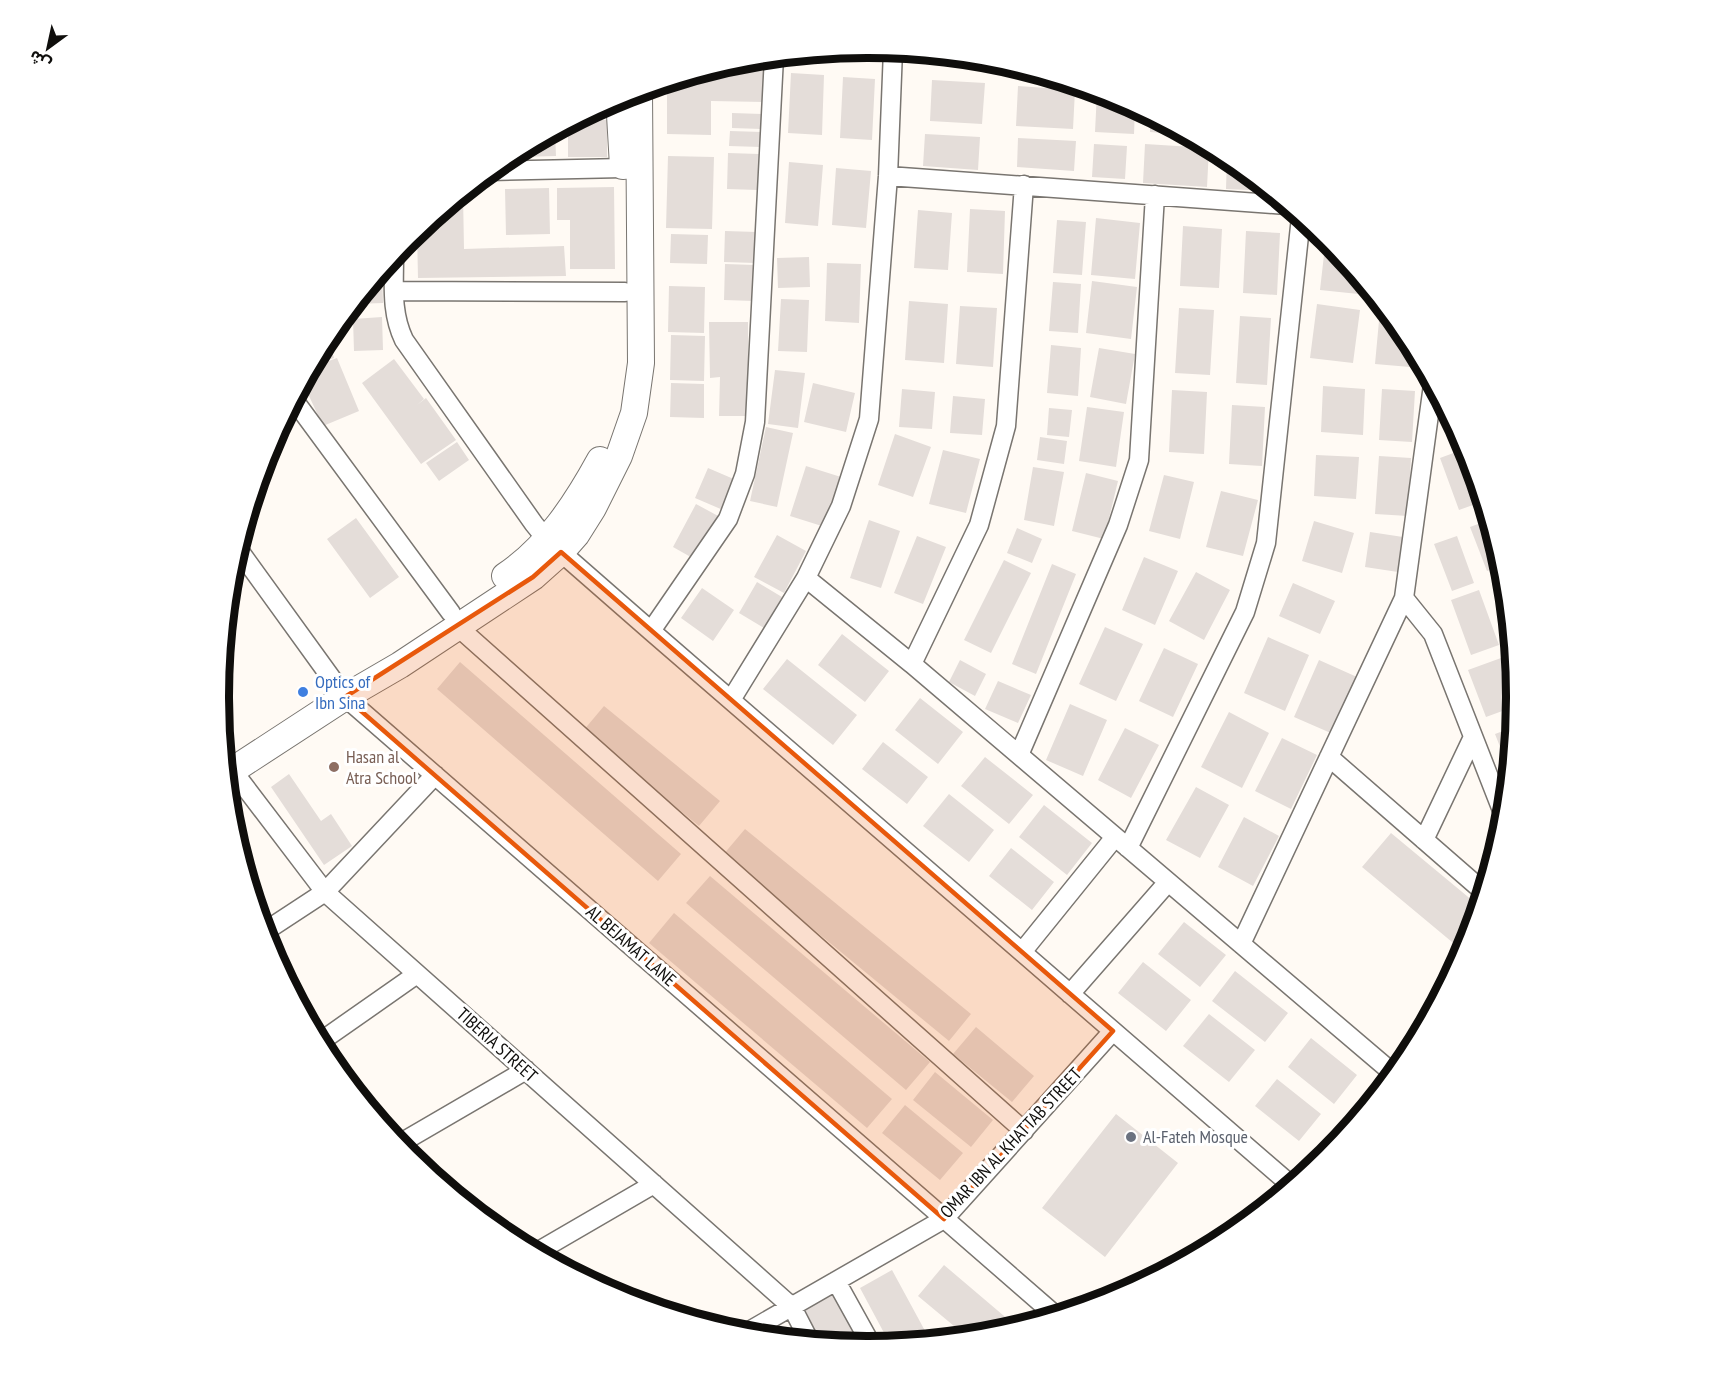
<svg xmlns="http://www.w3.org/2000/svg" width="1736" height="1394" viewBox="0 0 1736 1394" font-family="'PT Sans Narrow','Noto Sans Arabic',sans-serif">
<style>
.building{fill:#e4ddd9}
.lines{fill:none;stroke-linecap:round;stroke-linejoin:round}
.street-casing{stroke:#797570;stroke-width:21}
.secondary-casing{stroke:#797570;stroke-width:28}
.street{stroke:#fff;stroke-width:18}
.secondary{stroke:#fff;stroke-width:26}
.marked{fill:#e8590c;fill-opacity:0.2;stroke:#e8590c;stroke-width:4.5;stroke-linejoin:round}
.shop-dot{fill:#3f7fe0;stroke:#fff;stroke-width:2}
.education-dot{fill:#8d6e63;stroke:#fff;stroke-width:2}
.worship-dot{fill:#6b7280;stroke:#fff;stroke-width:2}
.labels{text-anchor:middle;stroke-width:6;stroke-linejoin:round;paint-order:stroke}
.shop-label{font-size:18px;fill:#366cbe;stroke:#fff;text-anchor:start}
.education-label{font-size:18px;fill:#785e54;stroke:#fff;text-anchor:start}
.street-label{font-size:18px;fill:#0f0e0c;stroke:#fff}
.worship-label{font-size:18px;fill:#5b616d;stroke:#fff;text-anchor:start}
.rim{fill:none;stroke:#0f0e0c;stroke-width:8}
</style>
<rect width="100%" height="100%" fill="#fffaf4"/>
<path class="building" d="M768 58V102L711 101V135L667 134V83L742 60Z
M791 73 824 75 822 135 788 133Z
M843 77 875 79 872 140 840 138Z
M932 80 985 83 982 124 930 121Z
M1018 86 1075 90 1073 129 1016 126Z
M1097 92 1117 98 1135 108 1134 134 1095 132Z
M732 113 762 114 761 129 732 128Z
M1150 116 1171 127 1186 135 1150 132Z
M577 120H607V157H568V125Z
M730 131 762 132 761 147 729 146Z
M555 132 556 156 517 157V152Z
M925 134 980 137 978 170 923 166Z
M1018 138 1076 141 1074 171 1017 167Z
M1094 144 1127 146 1125 179 1092 177Z
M1145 144 1209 148 1207 187 1143 183Z
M728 153 759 154 758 190 727 189Z
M668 156 714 157 712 229 666 228Z
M1227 157 1229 158 1270 191 1226 189Z
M789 162 823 165 818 226 785 223Z
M836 168 871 171 866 228 832 225Z
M614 187 615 269H570V220H557V188Z
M549 188 550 234 506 235 505 189Z
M463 194 464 249 564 246 566 276 418 278 417 231Z
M970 209 1005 211 1003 274 967 272Z
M918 210 952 213 948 270 914 268Z
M1096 218 1140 223 1135 279 1091 275Z
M1057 220 1086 222 1082 275 1053 273Z
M1183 226 1222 229 1219 288 1180 286Z
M725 231 757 232 756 263 724 262Z
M1246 231 1280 233 1277 295 1243 293Z
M671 234 708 235 707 264 670 263Z
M1325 246 1334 247 1368 288V295L1320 290Z
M809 257 810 287 778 288 777 258Z
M827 263 861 264 859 323 825 321Z
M725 264 755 265 754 301 724 300Z
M382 271 383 303 355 304Z
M1092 281 1137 287 1131 339 1086 333Z
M1053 282 1081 284 1078 333 1049 331Z
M669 286 705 287 704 333 668 332Z
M781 299 809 300 807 352 778 351Z
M909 301 948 304 944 363 905 360Z
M1317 304 1360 310 1353 363 1310 358Z
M960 306 997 308 993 367 956 364Z
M1179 308 1214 310 1210 375 1175 373Z
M1380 310 1387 311 1408 337 1412 345 1410 367 1375 364Z
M1240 316 1271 318 1267 385 1236 383Z
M382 317 383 350 354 351 353 319Z
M709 322H748V416H719L720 377 710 378Z
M671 335 705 336 704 381 670 380Z
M328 337 334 358 314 364 327 339Z
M1051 345 1081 348 1078 396 1047 393Z
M1099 348 1135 354 1126 404 1090 397Z
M337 358 359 411 323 426 303 383 312 367Z
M394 359 424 399 417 405 426 398 456 440 421 464 362 383Z
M775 370 805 373 798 428 768 424Z
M671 383 704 384V418L670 417Z
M813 383 855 393 846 432 804 422Z
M1323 386 1365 389 1363 435 1321 432Z
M902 389 935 392 932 429 899 427Z
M1382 389 1415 391 1412 442 1379 440Z
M1172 390 1207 392 1204 454 1169 452Z
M953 396 985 399 982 435 950 433Z
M1232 405 1265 407 1262 466 1229 464Z
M1087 407 1124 412 1116 467 1079 461Z
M1049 408 1072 410 1069 437 1047 435Z
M766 427 793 433 777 507 750 501Z
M895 434 931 447 913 497 878 485Z
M1040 437 1067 441 1064 464 1037 460Z
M457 442 469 460 439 481 426 463Z
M1467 448 1484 501 1459 510 1440 458Z
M943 450 980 459 966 513 929 504Z
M1316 455 1359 457 1356 499 1314 496Z
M1379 456 1411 458 1408 516 1375 514Z
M806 466 841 477 825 527 790 516Z
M1033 467 1064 472 1054 526 1024 520Z
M708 468 736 480 723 510 695 498Z
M1086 473 1118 481 1104 539 1072 531Z
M1164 475 1194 482 1180 539 1149 531Z
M1221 491 1258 500 1243 556 1206 547Z
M696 504 720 517 696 560 673 547Z
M356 518 399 577 370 598 327 539Z
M869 520 900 531 881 588 850 578Z
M1489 520 1503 565 1487 571 1470 527Z
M1314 521 1354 533 1342 573 1302 561Z
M1017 528 1042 539 1032 563 1007 553Z
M1370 532 1403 537 1398 572 1365 567Z
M777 535 806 551 784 593 754 577Z
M917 536 946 547 923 604 894 593Z
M1457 536 1474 583 1452 591 1434 544Z
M1144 557 1178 571 1155 625 1122 610Z
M1004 560 1031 573 991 653 964 640Z
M1052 564 1076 574 1036 674 1012 664Z
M1196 572 1230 590 1204 640 1169 621Z
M1505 579 1511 632H1510L1492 584Z
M757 582 782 597 764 628 739 613Z
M1293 583 1335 601 1320 634 1279 616Z
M702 588 734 610 713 641 681 618Z
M1479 590 1499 645 1471 655 1451 600Z
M1105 627 1143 644 1116 701 1079 684Z
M842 634 889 671 865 702 818 665Z
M1268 637 1309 655 1285 711 1244 693Z
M1164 648 1198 664 1173 717 1139 701Z
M1501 658 1517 699 1516 706 1486 717 1468 670Z
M787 659 857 715 833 745 763 689Z
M960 660 986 674 975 696 949 682Z
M1319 660 1357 677 1333 734 1294 717Z
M460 662 681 854 658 881 437 689Z
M998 681 1031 695 1018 723 985 709Z
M920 698 963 732 938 764 895 730Z
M1070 704 1107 720 1083 776 1046 760Z
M604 706 720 801 699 826 583 731Z
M1229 712 1269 733 1242 788 1201 767Z
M1514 727 1510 772 1495 734Z
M1125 728 1159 745 1131 798 1098 780Z
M1282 738 1317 755 1291 809 1255 791Z
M883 742 928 777 907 804 862 769Z
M985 757 1033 795 1009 824 961 786Z
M289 774 321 821 331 814 352 846 324 865 271 787Z
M1196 787 1229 805 1200 858 1166 840Z
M949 794 994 830 969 862 923 826Z
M1044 805 1092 843 1067 875 1019 837Z
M1244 817 1279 836 1253 886 1218 867Z
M745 829 971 1014 949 1041 723 855Z
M1391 833 1479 906 1467 946 1464 952 1362 867Z
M1011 848 1054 882 1032 910 989 876Z
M710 876 930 1062 906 1090 686 903Z
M674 913 892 1099 867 1128 649 943Z
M1184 922 1226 955 1200 987 1158 954Z
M1143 962 1191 1000 1166 1031 1118 993Z
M1235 971 1288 1013 1265 1042 1212 1001Z
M1209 1014 1255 1050 1229 1082 1183 1046Z
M976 1027 1034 1076 1012 1102 953 1054Z
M1311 1038 1357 1075 1334 1104 1288 1067Z
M935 1072 993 1120 971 1147 913 1100Z
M1277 1079 1321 1114 1299 1141 1255 1106Z
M905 1105 963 1153 940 1180 882 1133Z
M1116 1114 1178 1163 1105 1257 1042 1208Z
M944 1265 1017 1327 994 1334 966 1336 918 1296Z
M892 1270 930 1340 890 1344 860 1288Z
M832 1286 863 1346 821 1341 801 1302Z"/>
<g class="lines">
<defs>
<path id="street" d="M490 171 623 168
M888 176 1286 205
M394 257C394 285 391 313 404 340L534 524 547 540 651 631 1291 1185
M394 291 625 292
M294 400 451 613
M238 549 345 697 1055 1315
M806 578 912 664 1394 1074
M1404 598 1433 634 1505 818
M458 627 1024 1131
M651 631 728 519 745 474 755 422 774 57
M912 664 979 525 1006 426 1024 185
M731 700 806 578 841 506 869 419 888 176 893 50
M1019 755 1118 525 1139 460 1155 195
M1329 757 1484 892
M226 762 325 892 792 1307 809 1340
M1424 840 1473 737
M1128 848 1245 612 1266 543 1301 217
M264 932 325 892 435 775
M1241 944 1404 598 1433 385
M1022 952 1115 837
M1070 994 1168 882
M320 1042 417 974
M399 1144 526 1070
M537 1252 654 1184
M836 1281 872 1346
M744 1334 944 1219 1113 1031"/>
<path id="secondary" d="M619 98 623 166
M505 576C547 548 576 504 600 460
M227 774 345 697 400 665 533 577 561 552 576 535 593 508 619 456 634 413 641 363 639 92"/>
</defs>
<use href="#street" class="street-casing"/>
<use href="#secondary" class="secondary-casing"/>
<use href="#street" class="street"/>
<use href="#secondary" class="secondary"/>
</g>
<path class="marked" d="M561 552 1113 1031 944 1219 345 697 533 577Z"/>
<circle class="shop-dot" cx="303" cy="692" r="6"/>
<circle class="education-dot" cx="334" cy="767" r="6"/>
<circle class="worship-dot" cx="1131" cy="1137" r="6"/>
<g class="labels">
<g class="shop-label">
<text x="315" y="688">Optics of<tspan x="315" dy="21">Ibn Sina</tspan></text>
</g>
<g class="education-label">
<text x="346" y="763">Hasan al<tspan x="346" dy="21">Atra School</tspan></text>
</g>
<g class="street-label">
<text transform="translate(631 946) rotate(41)" y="6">AL BEJAMAT LANE</text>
<text transform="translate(497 1045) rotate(42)" y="6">TIBERIA STREET</text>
<text transform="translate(1011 1143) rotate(-47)" y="6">OMAR IBN AL KHATTAB STREET</text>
</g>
<g class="worship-label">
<text x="1143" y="1143">Al-Fateh Mosque</text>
</g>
</g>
<path d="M0 0H1736V1394H0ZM867 58H868A638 638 0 0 1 1506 696V698A638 638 0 0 1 868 1336H867A638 638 0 0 1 229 698V696A638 638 0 0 1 867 58Z" fill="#fff" fill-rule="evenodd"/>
<path class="rim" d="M867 58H868A638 638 0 0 1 1506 696V698A638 638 0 0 1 868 1336H867A638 638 0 0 1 229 698V696A638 638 0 0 1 867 58Z"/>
<g transform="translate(48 48) rotate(213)" stroke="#ffffff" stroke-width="4.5" paint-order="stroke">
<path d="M0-4.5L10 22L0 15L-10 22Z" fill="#0f0e0c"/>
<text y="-9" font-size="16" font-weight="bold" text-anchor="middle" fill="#0f0e0c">ش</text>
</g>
</svg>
